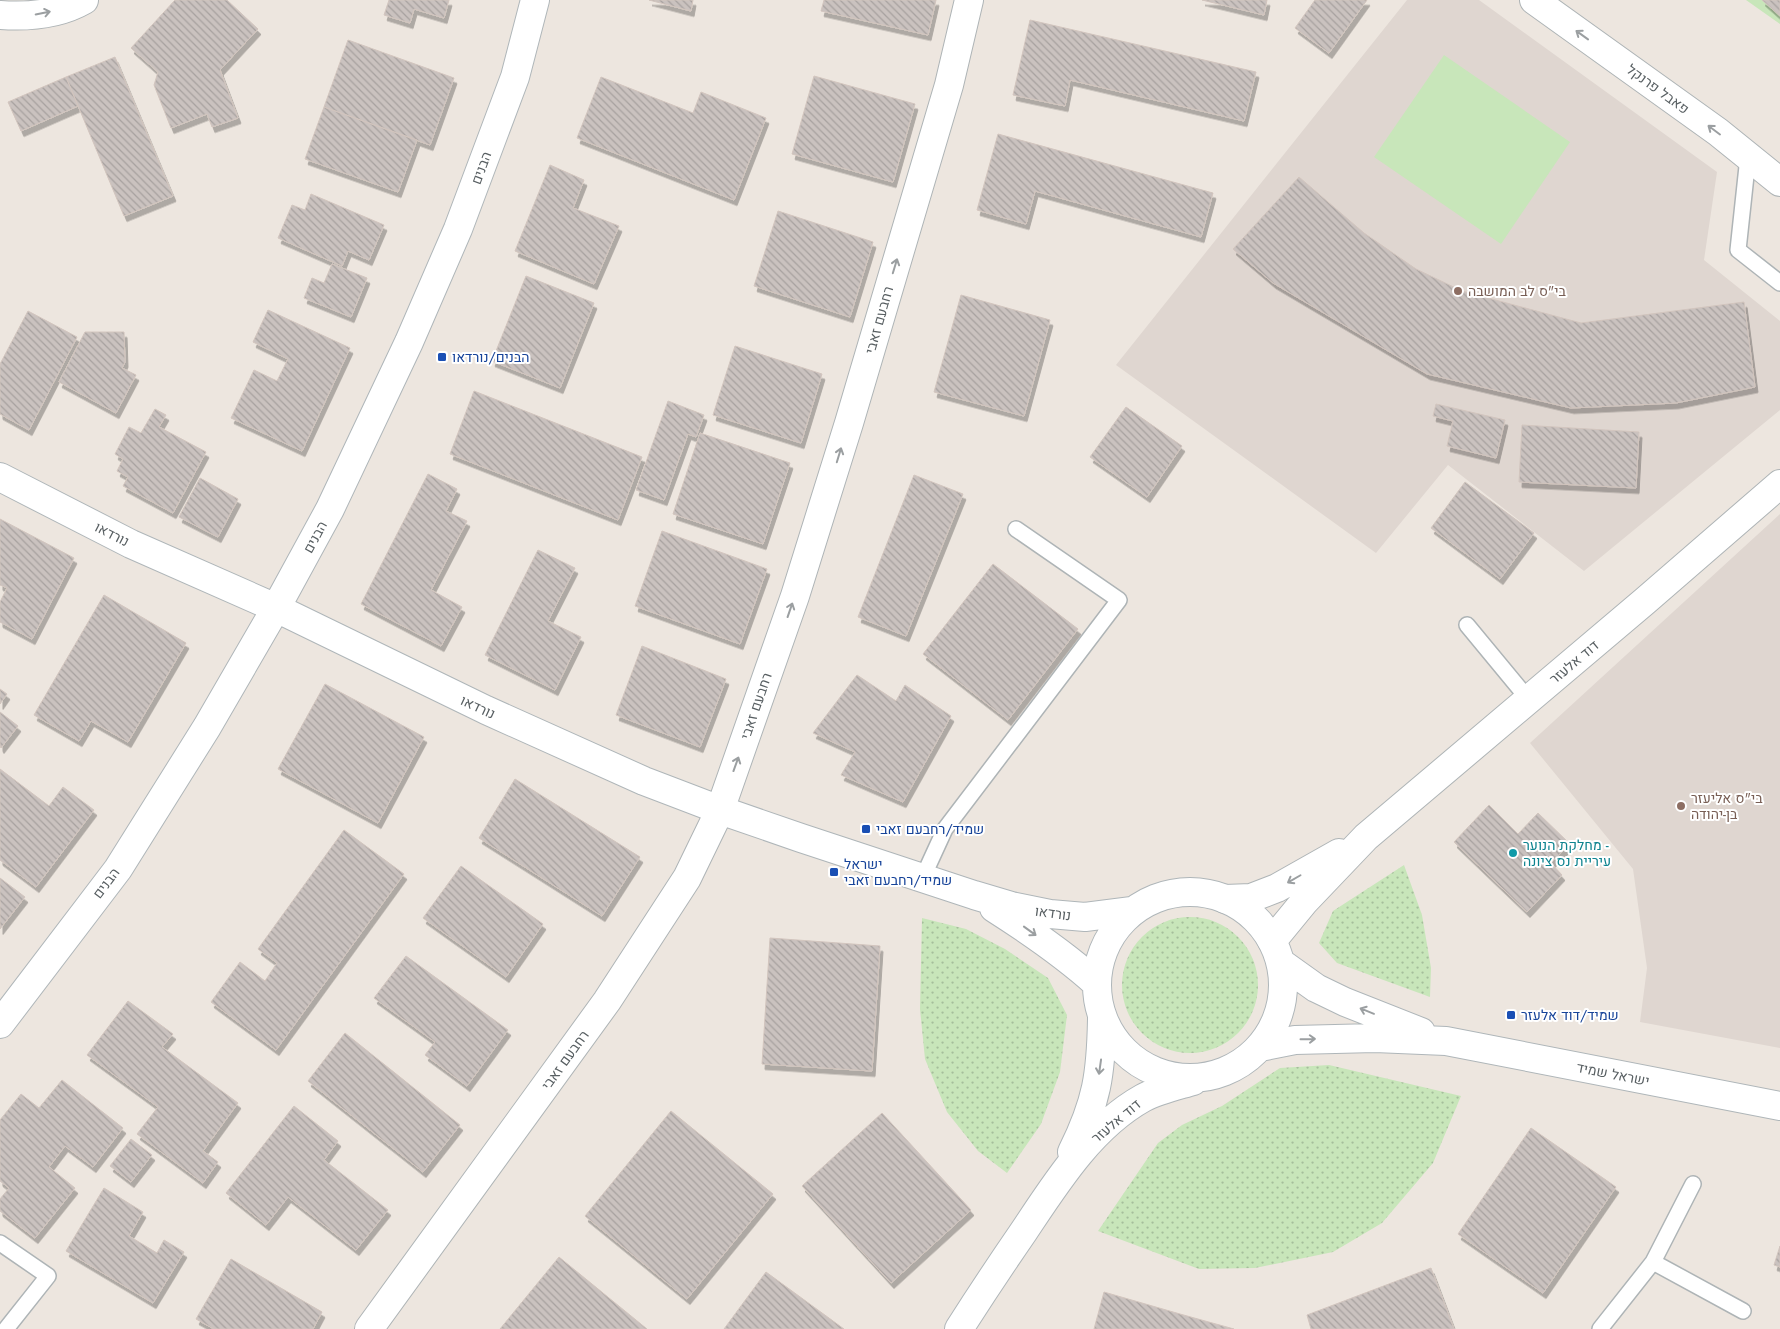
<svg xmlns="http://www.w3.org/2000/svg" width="1780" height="1329" viewBox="0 0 1780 1329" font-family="Jost,Heebo,sans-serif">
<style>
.education{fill:#dfd6d0}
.grass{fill:#c8e6ba}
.park{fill:url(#park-dots)}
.building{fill:url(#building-back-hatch);stroke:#d2c5be;filter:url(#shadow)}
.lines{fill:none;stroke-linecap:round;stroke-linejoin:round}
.lane-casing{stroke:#aeb4b6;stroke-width:18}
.street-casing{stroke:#aeb4b6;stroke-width:30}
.secondary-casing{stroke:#afb6b9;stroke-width:30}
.lane{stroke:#fff;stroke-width:15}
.street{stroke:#fff;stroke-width:28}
.secondary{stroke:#fff;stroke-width:28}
.oneway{stroke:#9b9fa1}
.education-dot{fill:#8d6e63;stroke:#fff;stroke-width:2}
.transit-dot{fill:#1a4fb4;stroke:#fff;stroke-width:2}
.culture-dot{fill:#0f9aa8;stroke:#fff;stroke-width:2}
.labels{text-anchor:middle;stroke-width:4;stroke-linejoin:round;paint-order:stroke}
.street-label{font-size:14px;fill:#585f62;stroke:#fff}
.education-label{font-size:14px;fill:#785e54;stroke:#fff;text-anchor:start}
.transit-label{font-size:14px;fill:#164399;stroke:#fff;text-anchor:start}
.culture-label{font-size:14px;fill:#0d838f;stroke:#fff;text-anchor:start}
</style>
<defs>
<pattern id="park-dots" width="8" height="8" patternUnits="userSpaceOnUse" patternTransform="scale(1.25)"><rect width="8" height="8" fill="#c8e6ba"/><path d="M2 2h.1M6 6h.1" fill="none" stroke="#a5be9b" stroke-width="1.8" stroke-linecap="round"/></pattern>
<pattern id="building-back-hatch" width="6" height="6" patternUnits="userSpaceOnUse" patternTransform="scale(1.25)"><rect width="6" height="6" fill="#cac2bf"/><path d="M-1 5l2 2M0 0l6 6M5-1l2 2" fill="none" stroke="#a7a19f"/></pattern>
<filter id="shadow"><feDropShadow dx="3" dy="5.5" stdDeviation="0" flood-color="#0004"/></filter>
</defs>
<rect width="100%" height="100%" fill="#ede6df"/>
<path class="education" d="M1407 0H1479L1717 172 1704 260 1780 321V410L1584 571 1448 465 1376 553 1116 365Z
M1780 514V1048L1640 1022 1647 968 1633 869 1530 743Z"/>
<path class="grass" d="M1746 0H1780V24Z
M1444 55 1570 142 1501 244 1374 157Z"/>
<path class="park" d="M1404 865 1422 915 1431 968 1430 997 1337 963 1319 943 1333 911Z
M1122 985a68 68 0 1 1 136 0a68 68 0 1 1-136 0Z
M922 918 966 929 1005 949 1048 978 1067 1015 1060 1072 1041 1124 1007 1173 978 1151 947 1112 925 1059 920 1009Z
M1329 1065 1461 1096 1433 1163 1382 1223 1333 1252 1255 1268 1199 1269 1098 1231 1158 1143 1182 1125 1222 1106 1280 1068Z"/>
<path class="building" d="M175 0H227L258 29 220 70 238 118 212 127 207 114 171 128 154 85 158 72 131 48Z
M389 0H449L444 18 414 9 410 23 384 15Z
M649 0H693L691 11Z
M824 0H936L928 35 821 11Z
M1202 0H1267L1264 15Z
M1315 0H1367L1329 53 1295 28Z
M1762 0H1780V16Z
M1030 20 1256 72 1244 121 1070 80 1065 106 1013 95Z
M348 40 454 78 430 145 324 107Z
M115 57 173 196 124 216 66 77Z
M814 76 915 104 893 182 792 154Z
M66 77 78 106 21 131 8 102Z
M601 77 693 113 701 92 766 118 734 200 577 138Z
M324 107 417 140 398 192 305 159Z
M998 134 1213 193 1201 237 1035 191 1026 224 977 210Z
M550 165 584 180 573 208 619 226 594 284 515 251Z
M1299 177 1364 233 1416 269 1462 291 1581 323 1744 302 1755 387 1676 403 1571 408 1427 374 1273 283 1233 249Z
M311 194 384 225 369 260 348 251 342 266 278 238 292 205 305 210Z
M778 211 873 242 850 317 754 286Z
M332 264 367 278 351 317 304 298 312 278 324 283Z
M526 276 594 303 560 388 492 361Z
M961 295 1050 320 1024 416 934 392Z
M268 310 350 348 302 451 231 418 254 370 277 381 288 359 253 342Z
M28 311 77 337 29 430 0 414V364Z
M85 332H124L125 362 122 368 136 375 116 413 59 382Z
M735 346 822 374 801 443 713 415Z
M474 391 642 457 618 520 450 454Z
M668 401 704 415 696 437 688 434 664 500 636 490Z
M1436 404 1505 420 1496 458 1447 446 1453 421 1433 416Z
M1126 407 1182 446 1147 497 1090 457Z
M155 409 166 415 159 427 206 452 173 513 123 486 128 477 117 471 123 459 115 454 129 427 141 433Z
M1522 425 1639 432 1636 488 1519 482Z
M700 433 790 463 763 544 673 514Z
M428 474 457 489 446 511 467 521 431 590 462 607 441 646 361 604Z
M914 475 963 494 906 636 858 617Z
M200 478 238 499 218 537 179 517Z
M1465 482 1534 533 1500 579 1431 528Z
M0 519 74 558 32 639 0 622V602L7 588 0 585Z
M662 531 767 569 740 644 635 606Z
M538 550 575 568 548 621 581 637 555 690 485 655Z
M993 564 1078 629 1008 720 923 654Z
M104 595 186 643 128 742 91 721 79 741 34 715Z
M642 646 726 679 700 747 616 715Z
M857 675 896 701 905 685 951 716 903 802 841 775 855 752 813 733Z
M325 684 424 737 378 823 278 769Z
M0 689 7 694 0 704Z
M0 712 18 726 1 748 0 746Z
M0 769 49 806 63 787 94 810 36 887 0 860Z
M515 779 640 857 602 916 479 838Z
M1489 805 1518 834 1538 813 1570 844 1551 863 1562 875 1527 912 1454 842Z
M344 830 404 874 276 1050 211 1002 240 962 265 981 277 963 258 949Z
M461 866 543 924 506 977 423 918Z
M0 878 25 897 0 929Z
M770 938 880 946 872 1071 762 1064Z
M406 956 508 1030 467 1086 425 1055 435 1042 374 998Z
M128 1001 173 1034 162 1047 238 1103 203 1151 218 1162 203 1183 137 1134 158 1107 87 1055Z
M345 1033 460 1125 423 1172 308 1081Z
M62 1080 123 1128 93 1167 65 1146 49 1167 75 1188 35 1238 0 1211V1199L9 1188 0 1181V1120L21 1094 39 1108Z
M294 1106 338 1141 324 1160 388 1210 356 1250 288 1197 266 1225 226 1193Z
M671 1111 773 1194 687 1299 585 1216Z
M882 1113 971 1210 891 1283 802 1186Z
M1531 1128 1616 1187 1543 1293 1458 1234Z
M131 1139 152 1155 131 1182 110 1166Z
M104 1188 143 1212 129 1236 157 1253 164 1240 184 1252 153 1303 66 1251Z
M1780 1246V1267L1774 1265Z
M559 1257 647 1329H500Z
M231 1259 322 1312 313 1329H214L196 1319Z
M1431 1268 1454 1329H1311L1307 1315Z
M766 1272 844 1329H724Z
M1104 1292 1180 1314 1234 1329H1094Z"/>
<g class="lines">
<defs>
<path id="lane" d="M1748 157 1738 250 1780 283
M1467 625 1529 700
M923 877 945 829 1119 600 1016 529
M0 1243 48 1276 6 1329
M1653 1262 1743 1311
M1600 1329 1653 1262 1693 1184"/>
<path id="street" d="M1534 0 1718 132 1780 182
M0 15C29 17 58 15 84 0
M1225 899 1251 898 1277 888 1339 853
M1272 941 1304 902 1366 837 1645 601 1780 484
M369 1329 607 1001 687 878 720 810 795 596 849 423 949 85 969 0"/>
<path id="secondary" d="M0 477 131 544 276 608 486 710 644 781 720 810 801 838 974 895 1011 906 1050 914 1085 917 1132 911
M1097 985a93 93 0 1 1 186 0a93 93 0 1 1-186 0Z
M994 908C1030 931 1065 955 1096 983
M1281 963 1316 988 1345 1002 1421 1032
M0 1024 118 869 207 727 276 608 330 509 409 342 458 229 515 77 535 0
M1260 1047 1295 1040 1375 1038 1446 1041 1780 1106
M1072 1152C1097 1102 1101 1074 1102 1019
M959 1329C980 1296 1002 1263 1024 1231 1056 1183 1091 1127 1143 1098 1158 1090 1176 1086 1193 1081"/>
</defs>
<use href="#lane" class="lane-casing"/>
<use href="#street" class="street-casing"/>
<use href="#secondary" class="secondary-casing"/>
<use href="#lane" class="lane"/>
<use href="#street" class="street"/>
<use href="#secondary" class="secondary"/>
</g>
<defs><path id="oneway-shaft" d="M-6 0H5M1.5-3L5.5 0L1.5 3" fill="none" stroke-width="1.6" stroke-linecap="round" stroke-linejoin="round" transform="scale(1.25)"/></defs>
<g class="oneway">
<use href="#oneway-shaft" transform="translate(43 13) rotate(-11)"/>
<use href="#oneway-shaft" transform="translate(1582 35) rotate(-144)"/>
<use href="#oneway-shaft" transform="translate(1714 130) rotate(-143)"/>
<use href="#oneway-shaft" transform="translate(895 266) rotate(-73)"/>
<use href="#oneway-shaft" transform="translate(839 455) rotate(-73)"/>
<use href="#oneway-shaft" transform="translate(790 610) rotate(-71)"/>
<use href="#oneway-shaft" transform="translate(736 764) rotate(-70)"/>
<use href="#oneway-shaft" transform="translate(1294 879) rotate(150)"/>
<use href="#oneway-shaft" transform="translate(1030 931) rotate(36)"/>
<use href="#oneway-shaft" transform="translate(1367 1011) rotate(-158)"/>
<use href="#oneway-shaft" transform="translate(1308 1039) rotate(-1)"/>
<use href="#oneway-shaft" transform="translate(1100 1067) rotate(98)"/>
</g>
<g class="education-dot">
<circle cx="1458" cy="291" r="5"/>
<circle cx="1681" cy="806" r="5"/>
</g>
<g class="transit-dot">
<rect x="437" y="352" width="10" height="10" rx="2.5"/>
<rect x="861" y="824" width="10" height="10" rx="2.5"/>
<rect x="829" y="867" width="10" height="10" rx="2.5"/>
<rect x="1506" y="1010" width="10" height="10" rx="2.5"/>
</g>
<circle class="culture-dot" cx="1513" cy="853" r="5"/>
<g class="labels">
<g class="street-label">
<text transform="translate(1658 89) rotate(36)" y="5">פאבל פרנקל</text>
<text transform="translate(481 168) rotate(-70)" y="5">הבנים</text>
<text transform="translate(879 320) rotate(-74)" y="5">רחבעם זאבי</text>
<text transform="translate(112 534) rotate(27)" y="5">נורדאו</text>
<text transform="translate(315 537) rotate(-61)" y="5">הבנים</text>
<text transform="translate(1574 662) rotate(-40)" y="5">דוד אלעזר</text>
<text transform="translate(756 706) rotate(-71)" y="5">רחבעם זאבי</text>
<text transform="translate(478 707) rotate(25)" y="5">נורדאו</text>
<text transform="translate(106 883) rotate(-53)" y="5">הבנים</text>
<text transform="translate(1053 913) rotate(8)" y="5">נורדאו</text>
<text transform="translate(565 1060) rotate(-54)" y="5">רחבעם זאבי</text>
<text transform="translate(1613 1074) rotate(11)" y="5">ישראל שמיד</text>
<text transform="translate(1116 1121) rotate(-40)" y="5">דוד אלעזר</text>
</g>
<g class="education-label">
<text x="1468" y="296">בי"ס לב המושבה</text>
<text x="1691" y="803">בי"ס אליעזר<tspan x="1691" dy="16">בן-יהודה</tspan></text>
</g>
<g class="transit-label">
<text x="452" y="362">הבנים/נורדאו</text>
<text x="876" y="834">שמיד/רחבעם זאבי</text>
<text x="844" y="869">ישראל<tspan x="844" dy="16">שמיד/רחבעם זאבי</tspan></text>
<text x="1521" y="1020">שמיד/דוד אלעזר</text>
</g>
<g class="culture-label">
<text x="1523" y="850">מחלקת הנוער -<tspan x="1523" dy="16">עיריית נס ציונה</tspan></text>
</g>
</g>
</svg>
